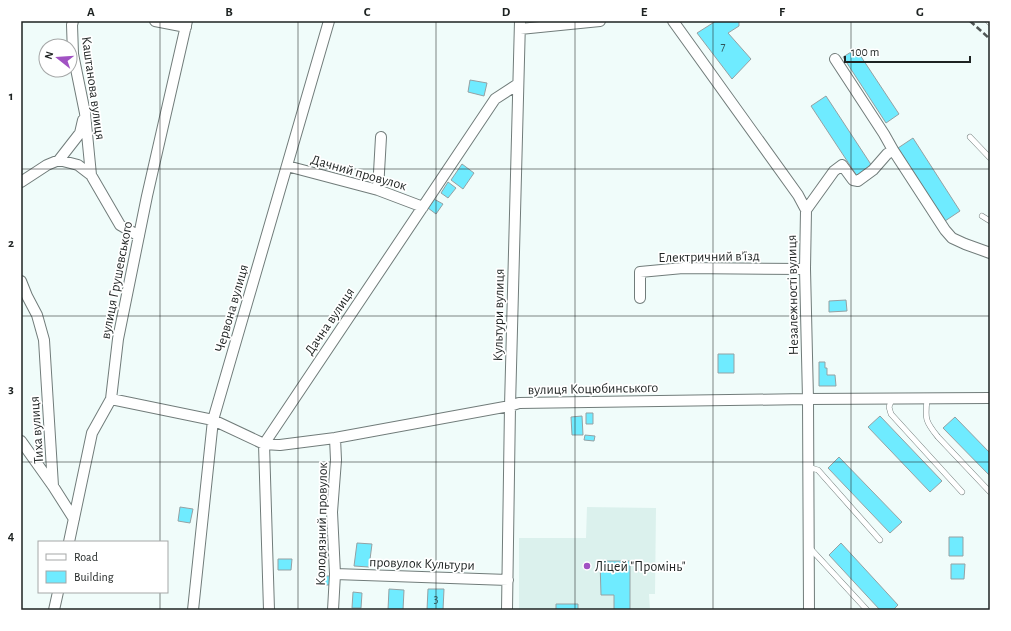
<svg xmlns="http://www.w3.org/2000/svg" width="1011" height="631" viewBox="0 0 1011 631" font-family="'Alegreya Sans',sans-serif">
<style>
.built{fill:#dbf1ed}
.building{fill:#6febff;stroke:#95a1a3}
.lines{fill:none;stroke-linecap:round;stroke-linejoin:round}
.lane-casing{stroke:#717c7a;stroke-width:6}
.street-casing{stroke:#717c7a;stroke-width:12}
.lane{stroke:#fff;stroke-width:5}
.street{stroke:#fff;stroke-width:10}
.rail{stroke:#4f5655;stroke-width:2.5;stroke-dasharray:6 3;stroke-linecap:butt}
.grid{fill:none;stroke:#1e2322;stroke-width:1;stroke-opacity:0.55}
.poi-dot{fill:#a152c3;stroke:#fff;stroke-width:1.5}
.labels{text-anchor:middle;stroke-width:3.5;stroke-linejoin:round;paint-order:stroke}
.number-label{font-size:12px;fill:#325559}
.street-label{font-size:14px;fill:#1e2322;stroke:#fff}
.poi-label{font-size:14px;fill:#1e2322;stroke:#fff;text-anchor:start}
.neatline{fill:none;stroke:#1e2322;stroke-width:1.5}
.grid-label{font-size:13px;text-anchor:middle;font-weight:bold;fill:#1e2322}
</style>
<rect width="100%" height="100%" fill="#f0fcfa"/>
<path class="built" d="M587 507 656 508 655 594H649L650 610H519V538H586Z"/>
<path class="building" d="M716 21H739V26L728 33 751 59 732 79 697 33Z
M856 49 899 114 886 123 843 57Z
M470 80 487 83 484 96 468 92Z
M826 96 872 166 857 176 811 106Z
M913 138 960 211 945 221 898 148Z
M462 164 474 173 463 189 451 180Z
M448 182 456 188 448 198 441 193Z
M434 199 443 204 436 214 428 208Z
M846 300 847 311 829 312V301Z
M718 354H734V373H718Z
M819 362H825V368H827V375H835L836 386H819Z
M586 413H593V424H586Z
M582 416 583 435H572L571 417Z
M880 416 942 481 930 492 868 427Z
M955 417 990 453V476L943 428Z
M585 435 595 436 594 441 584 440Z
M839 457 902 522 890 533 828 468Z
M180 507 193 509 190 523 178 521Z
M949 537H963V556H949Z
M357 543 372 544 369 567 354 566Z
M841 543 898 605 893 610H880L829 555Z
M278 559H292L291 570H278Z
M600 561H630V610H614V595H601Z
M951 564H965L964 579H951Z
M322 576H330V585H322Z
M389 589 404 590 403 610H388Z
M428 589H444L443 610H427Z
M353 592 362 593 361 608H352Z
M556 604H578V610H556Z"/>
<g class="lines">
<defs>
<path id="lane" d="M988 21 990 23
M970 137 990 158
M982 216 990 221
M892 399 889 407 891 414 962 492
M927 399C925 419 925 421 938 437L990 492
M808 467 818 470 880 540
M809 547 867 610"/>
<path id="street" d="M73 21 72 25 73 54 85 113 91 175 120 225 139 236
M155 21 186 27
M673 21 798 195 806 210 805 269 808 399 809 610
M520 29 600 21
M835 59 884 134 893 150
M59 160 78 165 91 175
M287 166 378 190 423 207
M21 182 47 165 59 160 80 133 83 120
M378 190 381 137
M806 210 834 171 842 165 853 180 858 181 873 170 887 154 893 150 945 230 952 238 965 244 990 253
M21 281 27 296 37 315 44 340 53 486
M640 298V272L683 268 805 269
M111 399 213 420 264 444 280 445 335 438 510 406 519 403 808 399 990 398
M21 441 53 486 74 519
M69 542 92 433 111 399 118 339 147 196 187 21
M335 574 508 580
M54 610 58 592
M193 610 213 420 329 21
M269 610 264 444 495 99 518 84
M333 610 335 574 332 512 336 460 335 438
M507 610 510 406 520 21"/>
</defs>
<use href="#lane" class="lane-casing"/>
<use href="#street" class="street-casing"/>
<use href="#lane" class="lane"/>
<use href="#street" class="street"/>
<path class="rail" d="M970 21 990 39"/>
</g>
<path class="grid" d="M160 21V542M298 21V610M436 21V610M575 21V610M713 21V610M851 21V610M21 169H990M21 316H990M21 462H990M160 592V610"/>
<circle class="poi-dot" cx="587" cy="566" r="4"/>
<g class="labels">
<g class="number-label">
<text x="723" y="50">7</text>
<text x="436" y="603">3</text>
</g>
<g class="street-label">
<text transform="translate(94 88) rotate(82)" y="5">Каштанова вулиця</text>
<text transform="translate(359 172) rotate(16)" y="5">Дачний провулок</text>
<text transform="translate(709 256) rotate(-1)" y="5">Електричний в’їзд</text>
<text transform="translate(116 280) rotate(-79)" y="5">вулиця Грушевського</text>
<text transform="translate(792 295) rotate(-91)" y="5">Незалежності вулиця</text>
<text transform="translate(231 308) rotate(-74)" y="5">Червона вулиця</text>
<text transform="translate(498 315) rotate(-89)" y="5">Культури вулиця</text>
<text transform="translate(329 321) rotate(-56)" y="5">Дачна вулиця</text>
<text transform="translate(593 388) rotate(-1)" y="5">вулиця Коцюбинського</text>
<text transform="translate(36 430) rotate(-94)" y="5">Тиха вулиця</text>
<text transform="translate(321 524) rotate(-89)" y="5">Колодязний провулок</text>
<text transform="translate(422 563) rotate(2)" y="5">провулок Культури</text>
</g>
<g class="poi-label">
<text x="595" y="571">Ліцей "Промінь"</text>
</g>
</g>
<rect width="1011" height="631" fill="none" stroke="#ffffff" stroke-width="44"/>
<rect x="38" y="541" width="130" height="52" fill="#ffffff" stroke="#a5a7a7"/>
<rect x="46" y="554" width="20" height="6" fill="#ffffff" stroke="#a5a7a7"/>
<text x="74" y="561" font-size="12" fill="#1e2322">Road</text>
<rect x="46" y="571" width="20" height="12" fill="#6febff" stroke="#a5a7a7"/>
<text x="74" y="581" font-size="12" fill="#1e2322">Building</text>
<g transform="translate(58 58) rotate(287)"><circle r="19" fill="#ffffff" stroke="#a5a7a7"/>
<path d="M0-3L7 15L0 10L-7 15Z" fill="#a152c3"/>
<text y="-6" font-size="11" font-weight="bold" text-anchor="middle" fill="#1e2322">N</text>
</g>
<path d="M845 56v6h125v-6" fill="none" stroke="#1e2322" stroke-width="2"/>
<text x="851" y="56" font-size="12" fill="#1e2322" stroke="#ffffff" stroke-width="3" paint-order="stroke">100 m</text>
<rect x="22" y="22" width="967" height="587" class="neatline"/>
<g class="grid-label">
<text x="91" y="16">A</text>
<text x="229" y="16">B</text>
<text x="367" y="16">C</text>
<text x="506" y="16">D</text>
<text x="644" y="16">E</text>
<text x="782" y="16">F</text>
<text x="920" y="16">G</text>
<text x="11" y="100">1</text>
<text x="11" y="247">2</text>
<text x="11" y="393">3</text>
<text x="11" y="540">4</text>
</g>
</svg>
